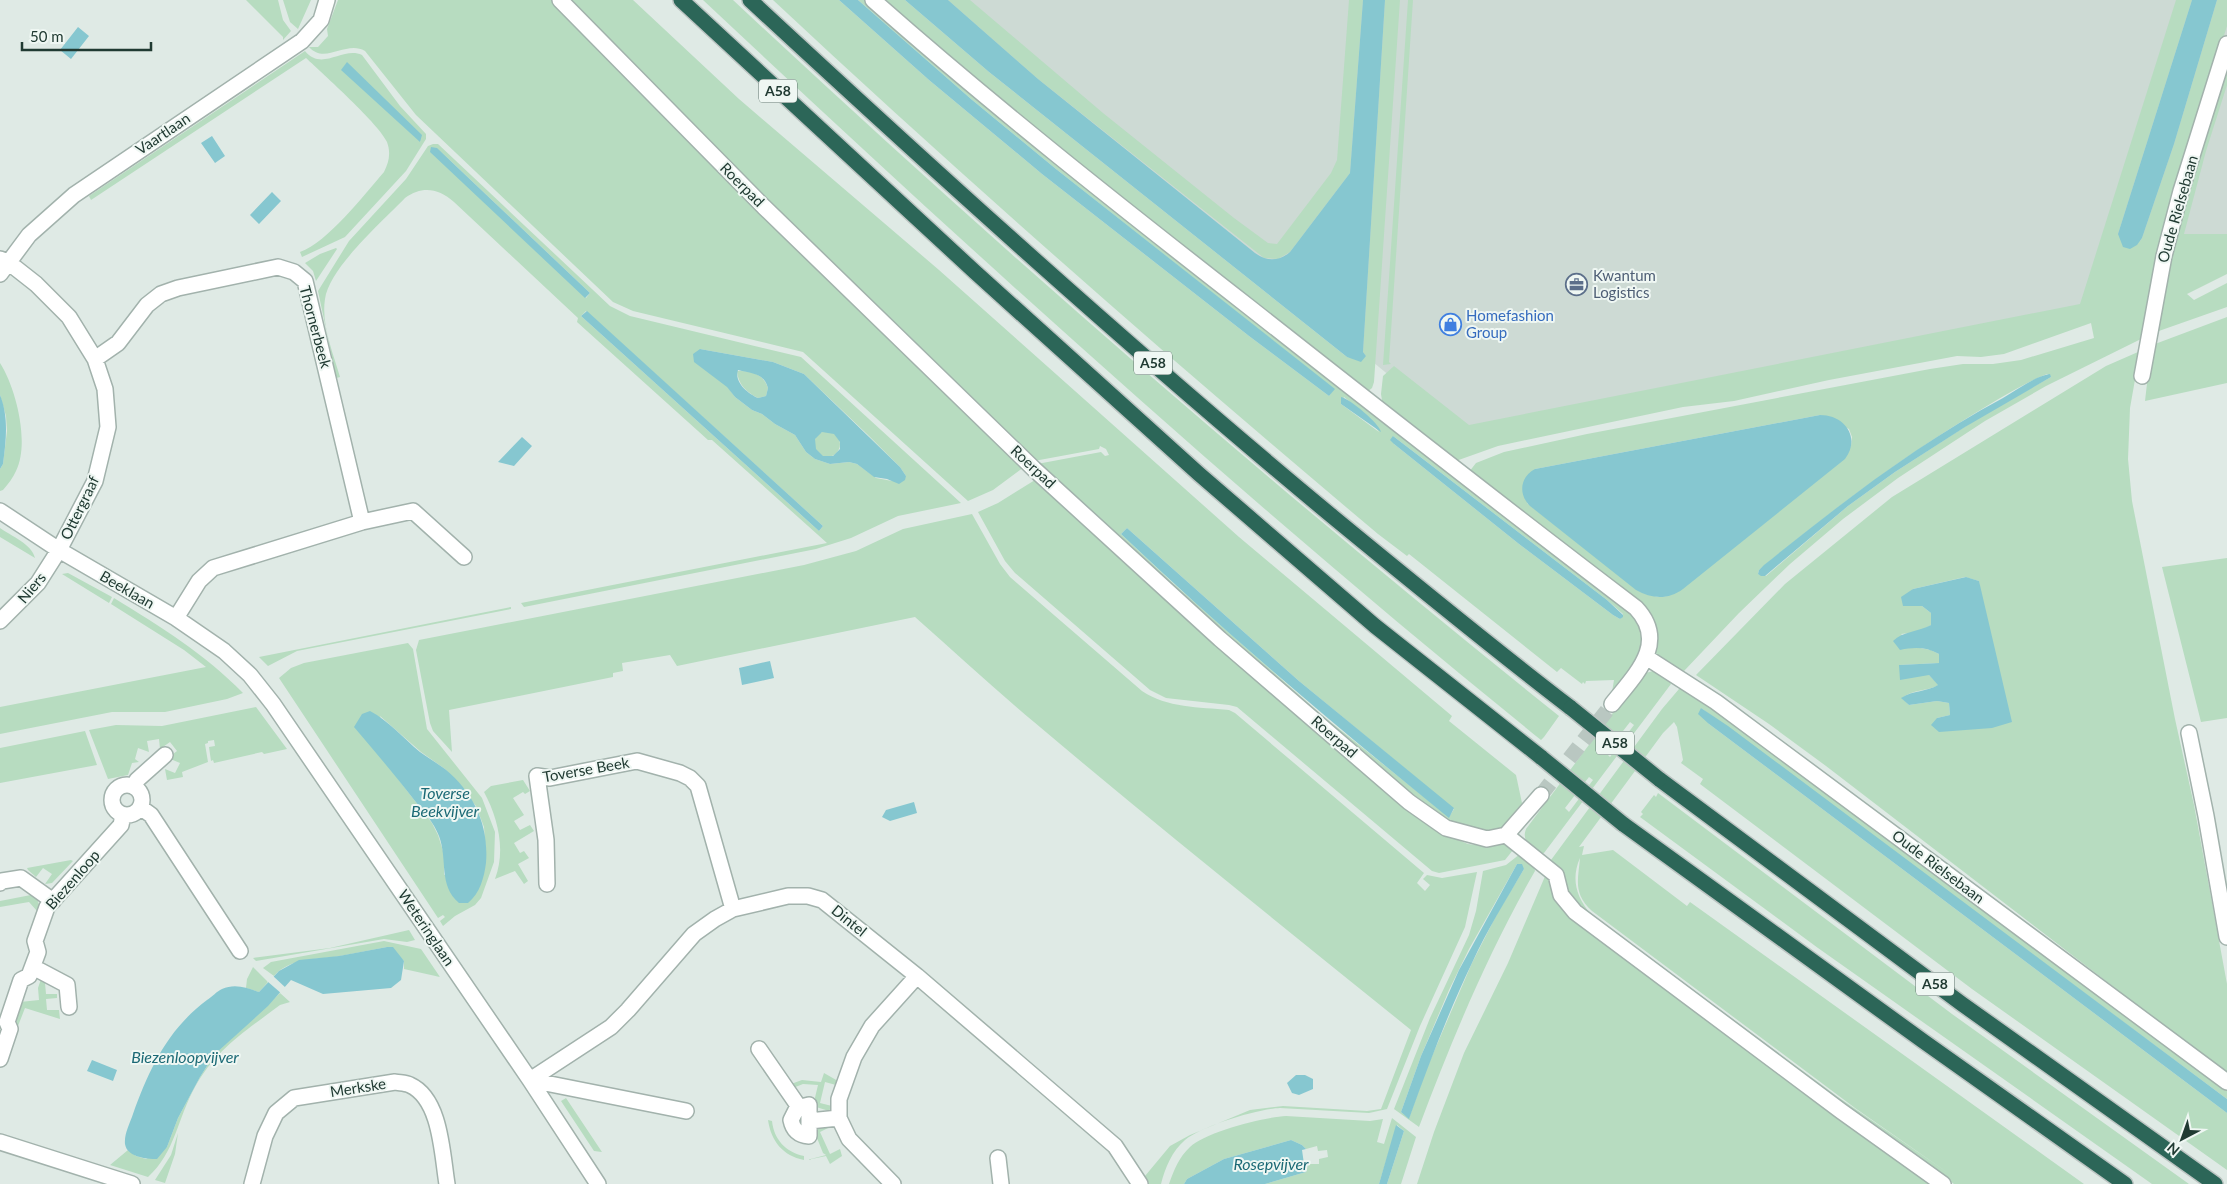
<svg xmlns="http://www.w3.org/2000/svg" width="2227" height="1184" viewBox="0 0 2227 1184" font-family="Lato,sans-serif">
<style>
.built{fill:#cddad4}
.green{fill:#b7dcc0;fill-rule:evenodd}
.water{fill:#86c7d0;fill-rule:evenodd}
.pier{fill:#dfeae5}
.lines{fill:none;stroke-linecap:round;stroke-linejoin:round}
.minor-tunnel{stroke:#b9c7c1;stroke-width:15;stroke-dasharray:15 8;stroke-linecap:butt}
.minor-casing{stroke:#a2b2ac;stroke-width:18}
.highway-casing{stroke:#bcc4c2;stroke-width:18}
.minor{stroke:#fff;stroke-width:15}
.highway{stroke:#2c6658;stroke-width:15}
.highway-bridge-casing{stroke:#bcc4c2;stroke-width:18;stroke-linecap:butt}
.highway-bridge{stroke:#2c6658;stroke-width:15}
.labels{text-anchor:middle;stroke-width:4;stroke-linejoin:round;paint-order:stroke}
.shield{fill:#eff7f3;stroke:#5e736c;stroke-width:1}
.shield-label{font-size:14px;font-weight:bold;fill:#203a32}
.street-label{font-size:15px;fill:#203a32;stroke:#eff7f3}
.service-label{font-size:15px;fill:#4e5e75;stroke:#eff7f3;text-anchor:start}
.shop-label{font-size:15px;fill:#366cbe;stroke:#eff7f3;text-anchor:start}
.water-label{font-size:16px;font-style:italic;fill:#1b6975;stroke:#eff7f3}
</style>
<rect width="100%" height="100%" fill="#dfeae5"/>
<path class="built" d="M936 0H2227V260L2008 340 1472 444Z"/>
<path class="green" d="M246 0H278L283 20 291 31 283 40V37Z
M283 0H311L298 29 290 22Z
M338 0H554L1024 467 993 490 968 501 803 352 633 311 613 302 416 115 365 51C346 40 325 65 309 47H318L328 36 327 29Z
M567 0H633L739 99 939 270 1239 537 1452 716 1449 721 1516 775 1522 803 1528 800 1507 826 1493 831 1479 832 1441 819 1293 697 1037 464 1101 452 1105 456 1109 455 1106 449 1100 446 1099 449 1034 461 913 347ZM1127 528 1299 681 1454 809 1449 817 1323 716 1174 584 1121 534Z
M703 0H733C999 249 1274 488 1559 716L1544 737 1541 740C1251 506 975 255 703 0Z
M773 0H839L929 80 1042 174 1249 336 1329 396 1334 389 1056 169 971 99 858 0H866L1635 613 1641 622 1645 650 1624 677 1615 694 1612 692 1614 680 1586 681 1585 684 1583 682 1582 684 1561 668 1557 672 1409 554 1407 556 1378 534C1172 361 970 184 773 0ZM1344 397 1366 415 1379 432 1341 404ZM1393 436 1607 600 1623 614 1622 617 1620 619 1613 615 1519 544 1394 444Z
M880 0H905L989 72 1347 357 1355 358 1366 356 1363 352 1385 0H1400L1374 382 1372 388 1367 392 1106 190Z
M948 0H970L1103 113 1234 218 1268 243 1277 244 1331 173 1337 160 1349 0H1363L1350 173 1290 252 1278 259 1264 258 1038 79Z
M1408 0H1413L1389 362 1391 364 1383 365Z
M2176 0H2192L2118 234 2140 241 2142 238 2174 144 2217 0H2227V26L2186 157 2141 339 2046 386 1985 421 1898 478 1843 519 1790 564 1739 613 1684 671 1658 657 1654 649V631L1469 472 1476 463 1504 452 1587 434 1930 369 1963 364H1993L2021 360 2094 338 2091 323 2004 354 1981 357 1957 356 1829 380 1734 401 1683 407 1498 446 1453 462 1383 407 1381 394 1383 376 1394 366 1469 425 2080 304ZM2047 374 2051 377 1983 415 1895 472 1848 506 1766 576 1758 574 1759 570 1765 565C1829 513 1894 463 1964 420 1991 404 2018 386 2047 374ZM1820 415 1849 429 1852 437 1851 446 1668 596 1657 597 1636 589 1527 503 1535 469Z
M305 51C322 72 343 46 362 55L400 106 426 134V139L406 171 345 237 302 257 300 252C328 242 363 196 384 172 389 162 391 153 387 142 380 125 323 74 306 58L91 200 89 196ZM347 63 421 142 342 70Z
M2227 61V85L2206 151 2184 234H2227V274L2187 294 2194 300 2227 283V307L2156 332 2172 245Z
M433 144H438L610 306 630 316 801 357 961 503 898 516 851 538 816 549 524 607 521 603 827 543 712 440H708L577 322 578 318 454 202C438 188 422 186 405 198 383 221 329 268 325 299 321 324 333 353 340 377L333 379 328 358 332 357 318 291 349 241 406 179 428 146ZM437 148 590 293 586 298ZM586 311 823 526 819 531 581 316ZM700 349 773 362 804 374 869 436 900 467 906 476 892 481 876 478 857 464 849 462 830 464 815 459 806 452 795 435 775 424 762 414 752 410 735 397Z
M336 248 337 249 316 281 313 271 305 263 320 254Z
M2227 317V383L2145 401 2151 349 2155 344Z
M2138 352 2139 357 2130 408 2128 459 2132 501 2175 719 2194 805 2227 984V1074L1826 766 1769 724 1696 675 1785 584 1892 497 2106 366ZM1965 577 1979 581 1992 728 1937 718 1950 715 1949 703 1937 701 1909 705 1902 698C1913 689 1925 692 1939 685L1929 675 1899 665 1939 663V654L1931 650 1915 647 1901 634 1918 632 1931 625V613L1922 606H1903L1913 589Z
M0 363C16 388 30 443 16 471 13 478 8 484 3 490L0 491V469L3 464 7 431 6 416 0 395Z
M737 371C751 371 763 373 768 388L766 396 758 398C746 392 738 384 737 371Z
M814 444a13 13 0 1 1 26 0a13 13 0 1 1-26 0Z
M1035 480 1446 835 1468 844 1484 846 1507 844 1513 850 1505 860 1439 873 1432 871 1237 707 1229 705 1166 698 1150 690 1015 573 1005 561 978 512 998 503Z
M972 514 1000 564 1010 577 1142 691C1167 708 1199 707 1229 710L1235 713 1424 873 1417 883 1425 891 1430 885 1423 879 1427 875 1442 878 1477 872 1465 927 1420 1026 1387 1109 1369 1113 1280 1108C1257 1109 1202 1126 1185 1140 1172 1151 1165 1168 1161 1184H1149L1145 1176 1170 1146 1190 1135 1250 1110 1283 1106 1367 1111 1381 1109 1411 1030C1285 928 1158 827 1034 722 993 688 955 652 915 617L677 666 670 655 622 663 623 671 613 673V677L449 710 452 752 433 731 430 723 416 650 419 640 804 565 856 551 903 529Z
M0 528C11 536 32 544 35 558L0 537Z
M2227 558V718L2201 722 2162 567Z
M68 573 112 597 109 603 62 574Z
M114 598C161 627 205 654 243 693L227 699 165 712H112L0 734V707L206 667 184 650 111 604Z
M511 607V609L297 651 268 666 259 657Z
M408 643 413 649 427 729 482 798 495 832 494 862 481 898 475 905 455 916 443 926 440 921 445 917 443 915 438 918 279 678 291 668 304 663ZM380 716 421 752 445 769 476 806 484 827 486 855 444 875V854L438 835 432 823 398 779Z
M1653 671 1667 678 1671 684 1544 853 1541 854C1532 847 1521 842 1526 829L1642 674ZM1630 722 1634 725 1610 757 1606 753ZM1589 777 1593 780 1569 812 1565 808Z
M1685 688 2227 1088V1099L1701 708 1709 724 2227 1113V1170L1972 989 1700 784 1703 779 1681 763 1683 760 1677 727 1674 722 1663 733 1579 847 1584 846 1582 855 1613 850 1687 906 1690 902 2084 1184H1954L1579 911 1551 860 1662 709 1679 689ZM1580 858C1578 881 1573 893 1592 911L1855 1108 1951 1175 1838 1097 1590 913C1576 897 1571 878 1580 858Z
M256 707 287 749 264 754 262 752 214 763 213 760 211 761 209 747 215 746 214 740 208 741V743L205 744 208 762 182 772 183 777 167 780 165 769 175 773 180 763 168 758 177 751 170 742 160 749 159 739 147 741 149 752 138 748 135 759 139 762 132 763 128 775 108 779 89 730 116 725 162 726Z
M85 731 97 765 0 783V748Z
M523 780 530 791 525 794 523 792 513 798 524 815 514 821 520 830 530 825 534 831 514 843 520 853 524 851 529 858 518 864 528 881 524 884 515 871 495 879C506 850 498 818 484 792L491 786Z
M1658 793 1952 1014 2189 1184H2152L1818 948 1640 817 1643 814 1641 812 1654 795 1656 797Z
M1520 854 1534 866 1535 871C1488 953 1452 1039 1419 1127L1394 1109 1430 1018 1469 935 1476 911 1483 871 1506 865ZM1517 864H1519L1524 869 1498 912 1472 963 1426 1070 1409 1118 1401 1112 1421 1056 1449 990 1469 949Z
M71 860 73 861 52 883 45 884 52 874 43 868 36 877 28 870 27 868Z
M1546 874 1554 881 1559 901 1934 1184H1417L1434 1132 1464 1053 1508 963Z
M36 894 39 905 37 911 29 902 0 907V901Z
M409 930 415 940 407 942 384 939 256 961 253 958 330 948Z
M384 941 421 949 440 977 404 969V961L387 947C371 950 356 953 340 956 316 960 291 957 274 976L263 968 271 962Z
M253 967 268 982 259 992 246 988 247 979Z
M41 979 45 983 46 994H57V998L46 999 47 1010H59L60 1019 25 1008 18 1026 14 1020 20 1002 39 1000 38 988Z
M280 993 290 1002 280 1005C247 1030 216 1049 195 1087 178 1117 175 1153 148 1177L110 1165 128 1150 136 1156 146 1159 167 1147 178 1118 200 1077 214 1055Z
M824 1073 838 1081 836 1085 825 1082 820 1103 832 1106 829 1111 813 1106 818 1085 803 1084 793 1088 791 1084 802 1080 821 1082Z
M566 1098 602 1152 594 1151 561 1101Z
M1286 1116 1370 1121 1383 1119 1377 1142 1384 1144 1392 1118 1416 1137 1401 1184H1387L1404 1131 1397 1125 1379 1184H1265L1306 1172 1308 1164H1319V1159L1328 1157 1327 1150 1318 1151 1317 1146 1306 1149 1302 1145 1291 1140 1224 1159 1187 1179 1184 1184H1169C1174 1170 1179 1157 1190 1147 1205 1132 1264 1117 1286 1116Z
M768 1120 772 1121C774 1140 786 1152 804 1156V1160C783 1156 771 1141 768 1120Z
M827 1125 830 1127 820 1132 830 1154 840 1149 842 1156 830 1164 826 1156 807 1160 826 1155 823 1153 815 1133 816 1130Z
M178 1133 175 1154 165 1183 155 1180 171 1155Z"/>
<path class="water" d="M839 0H858L971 99 1056 169 1335 389 1329 396 1249 336 1042 174 929 80Z
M905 0H948L1038 79 1255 253C1267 262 1280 261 1290 252L1350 173 1363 0H1385L1363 352 1366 356 1361 362 1347 357 989 72Z
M2192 0H2217L2174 144 2142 238 2137 245 2130 249 2123 247 2118 234Z
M78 27 89 36 71 59 60 50Z
M347 62 422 135 420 142 341 70Z
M212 136 225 156 215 163 201 143Z
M431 147 437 148 590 293 585 298 430 152Z
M272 192 281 201 259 224 250 215Z
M587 311 823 526 819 531 581 316Z
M700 349 773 362 804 374 900 467 906 476 905 480 899 484 887 479 874 477 857 464 849 462 830 464 815 459 806 452 795 435 775 424 762 414 752 410 735 397 727 387 694 362 693 354ZM738 370C752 374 763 372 768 388L766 396 758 398C747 393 734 382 738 370ZM822 432 834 434 840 442V449L833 456H823L816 449 815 439Z
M2050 374 2051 377 1965 427 1895 472 1848 506 1765 576H1761L1758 574 1759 570 1764 565C1840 504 1917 444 2003 398 2017 390 2033 377 2050 374Z
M0 395C9 418 6 440 3 464L0 469Z
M1341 397C1349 398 1380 424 1381 432L1341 404Z
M1820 415C1845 415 1861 438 1845 459L1683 589C1668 600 1652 599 1636 590L1530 506C1518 494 1520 477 1535 469Z
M1393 436 1607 600 1623 615V617L1620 619 1613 615 1519 544 1394 444 1390 440Z
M522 437 532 446 514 466 498 462Z
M1127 528 1299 681 1454 808 1449 818C1337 727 1226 634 1121 534Z
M1966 577 1979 581 2012 722 1992 728 1939 732 1931 725 1937 718 1950 715 1949 703 1937 701 1909 705 1901 698C1913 690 1927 692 1938 685L1929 675 1900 680 1899 665 1939 663V654C1926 647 1915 647 1900 650L1893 641C1903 631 1918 632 1931 625V613L1922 606H1903L1901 597 1913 589Z
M770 661 774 678 742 685 739 668Z
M1701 708 1728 726 2227 1099V1113L1709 724 1698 714Z
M370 711C389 721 403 738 420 752 428 758 437 763 445 769 474 793 489 825 486 863 484 878 480 893 468 903H459C438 885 448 860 439 836 434 823 424 812 415 801 396 776 375 752 354 727L362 714Z
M914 802 917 813 890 821 882 817 886 810Z
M1517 864H1522L1524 869C1506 900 1487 930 1472 963 1448 1013 1428 1066 1409 1119L1401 1112 1421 1056 1459 970Z
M387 947H393L404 961 401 980 391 988 323 994 291 980 268 1006 214 1055 200 1077 178 1118 167 1147 157 1159C146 1159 127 1157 125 1144 124 1134 130 1123 133 1114 149 1069 168 1029 207 1000 212 997 217 991 222 989 235 983 248 988 259 992L279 971 299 960 339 956Z
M92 1060 117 1070 113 1081 87 1071Z
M1296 1075H1305L1313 1079V1089L1299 1095 1292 1093 1287 1083Z
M1396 1125 1404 1131 1387 1184H1379Z
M1291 1140 1302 1145 1306 1149 1302 1150 1304 1164H1308L1306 1172 1265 1184H1184L1187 1179 1224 1159Z"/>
<path class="pier" d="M272 975 287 989 282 994 267 981Z"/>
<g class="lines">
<path class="minor-tunnel" d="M1541 795 1612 704"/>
<defs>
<path id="minor" d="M560 0 764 207 1034 469 1220 639 1409 802 1446 828 1487 839 1506 835 1541 795
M873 0C994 107 1121 207 1249 307 1377 408 1506 509 1636 608 1669 643 1635 675 1612 704
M0 259 8 262 36 284 69 317 95 359 105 389 108 427 95 481 59 550 38 583 0 621
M0 274 29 235 74 195 302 41 321 20 327 0
M95 359 118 343 147 305 161 294 178 288 278 267 294 272 305 281 362 522 213 568 199 581 176 618
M2142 376 2164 256 2181 191 2227 44
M0 511 59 550 176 618 224 651 250 675 273 704 530 1080 598 1184
M362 522 413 511 464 557
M1646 657 1716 702 2227 1082
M2189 733 2206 816 2227 937
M112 800a15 15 0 1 1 30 0a15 15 0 1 1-30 0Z
M134 787 137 780 165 755
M140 807 151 815 240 951
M1506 835 1556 875 1561 895 1575 912 1841 1111 1943 1184
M0 883 2 881 21 878 53 901
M547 884 546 840 537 776 550 778 637 761 680 773 690 778 698 786 733 909
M33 967 67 985 69 1007
M759 1049 799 1107
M0 1059 10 1029 7 1022 21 980 29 976 38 952 35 941 47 907 121 825 123 815
M530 1080 611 1027 628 1010 694 934 715 919 733 909 788 896H808L822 900 917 976 1115 1146 1140 1184
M530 1080 686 1111
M809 1105V1136C798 1135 793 1130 791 1120L797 1108Z
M809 1121 839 1118
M0 1142 132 1184
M998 1158 1001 1184
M252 1184 265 1136 276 1113 294 1098 395 1082C400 1083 406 1083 410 1085 441 1099 442 1154 447 1184
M893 1184 849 1139 839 1118V1099L854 1057 872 1026 917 976"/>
<path id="highway" d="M681 0 975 272 1199 474 1375 626 1542 758
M750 0C941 177 1133 351 1333 517 1412 582 1490 646 1571 708
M1659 779 1962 1004 2215 1184
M1623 824 1923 1041 2125 1184"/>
</defs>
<use href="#minor" class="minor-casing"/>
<use href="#highway" class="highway-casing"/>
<use href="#minor" class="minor"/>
<use href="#highway" class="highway"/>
<defs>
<path id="highway-bridge" d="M1571 708 1659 779
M1542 758 1623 824"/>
</defs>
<use href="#highway-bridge" class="highway-bridge-casing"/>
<use href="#highway-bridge" class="highway-bridge"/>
</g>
<defs>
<symbol id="office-ring" viewBox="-11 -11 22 22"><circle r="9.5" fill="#eff7f3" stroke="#5c6f8a" stroke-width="1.5"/><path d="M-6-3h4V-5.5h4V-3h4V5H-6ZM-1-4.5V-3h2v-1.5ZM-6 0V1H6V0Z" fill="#5c6f8a"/></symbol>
<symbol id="shop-ring" viewBox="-11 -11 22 22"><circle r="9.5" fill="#eff7f3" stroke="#3f7fe0" stroke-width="1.5"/><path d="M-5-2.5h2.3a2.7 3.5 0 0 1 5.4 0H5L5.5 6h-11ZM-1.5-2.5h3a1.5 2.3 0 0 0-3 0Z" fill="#3f7fe0"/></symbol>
</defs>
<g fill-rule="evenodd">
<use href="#office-ring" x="1564" y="272" width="25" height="25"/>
<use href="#shop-ring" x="1438" y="312" width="25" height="25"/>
</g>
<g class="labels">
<g class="shield">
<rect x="759" y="79.5" width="38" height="23" rx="4"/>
<rect x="1134" y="351.5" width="38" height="23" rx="4"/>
<rect x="1596" y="731.5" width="38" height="23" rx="4"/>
<rect x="1916" y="972.5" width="38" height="23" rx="4"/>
</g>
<g class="shield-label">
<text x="778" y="96">A58</text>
<text x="1153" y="368">A58</text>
<text x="1615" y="748">A58</text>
<text x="1935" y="989">A58</text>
</g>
<g class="street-label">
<text transform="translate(163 134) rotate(-34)" y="5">Vaartlaan</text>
<text transform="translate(742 185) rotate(45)" y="5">Roerpad</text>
<text transform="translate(2178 209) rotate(-74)" y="5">Oude Rielsebaan</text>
<text transform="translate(315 327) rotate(75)" y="5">Thornerbeek</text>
<text transform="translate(1033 467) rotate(43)" y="5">Roerpad</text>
<text transform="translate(80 508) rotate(-64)" y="5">Ottergraaf</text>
<text transform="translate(32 588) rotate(-50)" y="5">Niers</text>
<text transform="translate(127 590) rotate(30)" y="5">Beeklaan</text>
<text transform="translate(1334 737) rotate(41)" y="5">Roerpad</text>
<text transform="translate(586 770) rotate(-10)" y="5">Toverse Beek</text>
<text transform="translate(1938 867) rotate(37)" y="5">Oude Rielsebaan</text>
<text transform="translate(73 880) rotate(-49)" y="5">Biezenloop</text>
<text transform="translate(849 921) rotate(39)" y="5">Dintel</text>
<text transform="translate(426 928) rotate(56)" y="5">Weteringlaan</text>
<text transform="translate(358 1088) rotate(-9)" y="5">Merkske</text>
</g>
<g class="service-label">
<text x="1593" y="281">Kwantum<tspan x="1593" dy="17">Logistics</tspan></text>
</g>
<g class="shop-label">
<text x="1466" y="321">Homefashion<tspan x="1466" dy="17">Group</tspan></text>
</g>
<g class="water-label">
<text x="445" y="799">Toverse<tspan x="445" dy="18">Beekvijver</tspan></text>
<text x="185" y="1063">Biezenloopvijver</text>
<text x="1271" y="1170">Rosepvijver</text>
</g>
</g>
<g transform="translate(2182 1139) rotate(221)" stroke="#eff7f3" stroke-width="4" paint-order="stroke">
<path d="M0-4L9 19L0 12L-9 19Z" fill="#203a32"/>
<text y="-8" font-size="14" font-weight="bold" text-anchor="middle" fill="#203a32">N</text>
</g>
<path d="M22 42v8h129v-8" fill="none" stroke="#203a32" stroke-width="2.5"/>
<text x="30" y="42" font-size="15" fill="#203a32" stroke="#eff7f3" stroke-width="4" paint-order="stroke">50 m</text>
</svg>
